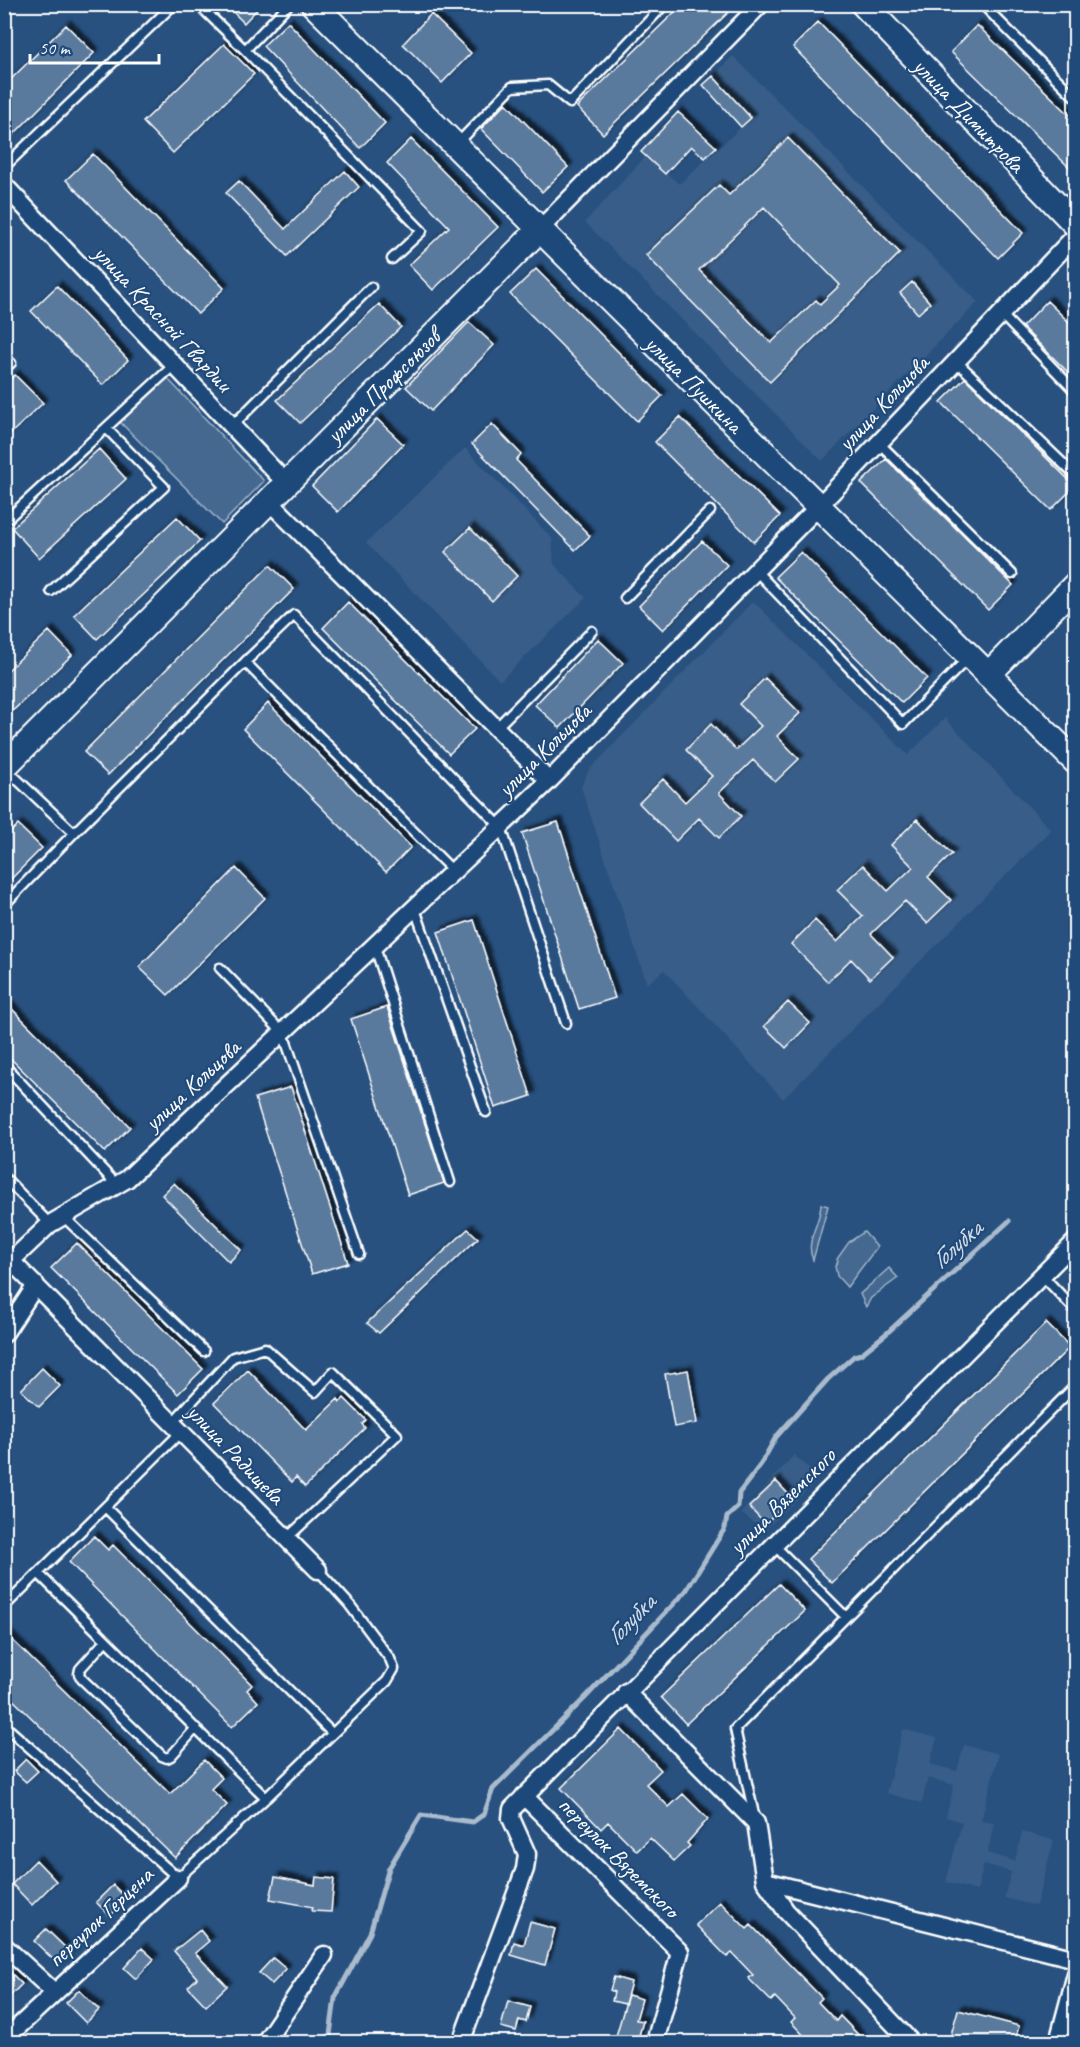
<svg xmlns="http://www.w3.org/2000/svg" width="1080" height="2047" viewBox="0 0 1080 2047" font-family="Caveat,sans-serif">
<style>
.built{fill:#375d88}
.green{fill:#446890;stroke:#a2b4c8;stroke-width:1.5}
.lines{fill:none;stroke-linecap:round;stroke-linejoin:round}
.stream{stroke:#aabbcd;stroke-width:5}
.building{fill:#5a7a9d;stroke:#fff;stroke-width:1.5;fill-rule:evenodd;filter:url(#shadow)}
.lane-casing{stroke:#fff;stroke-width:13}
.street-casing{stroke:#fff;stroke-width:21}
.secondary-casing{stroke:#fff;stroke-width:28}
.lane{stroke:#1f4a7a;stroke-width:8}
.street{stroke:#1f4a7a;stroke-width:16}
.secondary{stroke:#1f4a7a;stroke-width:24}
.labels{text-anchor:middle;stroke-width:4.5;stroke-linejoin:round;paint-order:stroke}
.street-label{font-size:24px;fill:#fff;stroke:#1f4a7a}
.water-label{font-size:26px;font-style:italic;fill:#d4dde6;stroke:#1f4a7a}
</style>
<defs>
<filter id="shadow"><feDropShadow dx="4.5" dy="-4.5" stdDeviation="1.5" flood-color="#0009"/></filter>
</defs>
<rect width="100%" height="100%" fill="#28517f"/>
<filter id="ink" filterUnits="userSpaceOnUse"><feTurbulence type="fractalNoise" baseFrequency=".0167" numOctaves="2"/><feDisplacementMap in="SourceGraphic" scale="12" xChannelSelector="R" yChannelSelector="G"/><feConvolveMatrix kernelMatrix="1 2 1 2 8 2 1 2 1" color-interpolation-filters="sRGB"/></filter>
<g filter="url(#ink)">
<path class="built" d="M733 56 978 302 822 461 585 222 646 156 679 184 751 118 713 76Z
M465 448 552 538 554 564 586 598 500 681 366 543Z
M753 601 908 755 945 718 1051 830 783 1099 664 970 647 984 581 787 589 770Z
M794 1455 819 1478 764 1531 741 1513Z
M903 1729 937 1738 930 1764 957 1771 964 1745 999 1754 981 1820 995 1824 987 1853 1015 1861 1022 1832 1054 1840 1036 1906 1004 1898 1011 1872 984 1864 977 1891 946 1882 962 1822 946 1817 954 1785 928 1778 922 1803 886 1793Z"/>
<path class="green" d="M167 378 264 481 222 524 120 422Z
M821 1204 828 1206 813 1260C804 1241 821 1223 821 1204Z
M864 1232 877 1247 847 1287 837 1276 835 1266 838 1262 837 1259 849 1242Z
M889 1268 898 1278 871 1298 866 1307 860 1294Z"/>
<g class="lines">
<path class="stream" d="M329 2042 335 1998 370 1933 389 1868 421 1815 473 1822 484 1814 493 1789 584 1699 686 1591 725 1528 727 1517 738 1507 739 1493 761 1464 776 1437 828 1379 854 1356 861 1354 887 1333 1009 1221"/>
</g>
<path class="building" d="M225 4H262L244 23Z
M683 4H737L603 134 577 107Z
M431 14 471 53 442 83 403 44Z
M288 22 385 123 360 148 263 46Z
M818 22 1023 233 998 258 793 47Z
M66 25 94 53 12 136 4 129V86Z
M977 25 1076 121V174L951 52Z
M224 44 254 74 173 153 143 122Z
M713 76 751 118 741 127 703 85Z
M506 103 568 167 542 192 481 129Z
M678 112 716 147 705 158 691 146 665 174 641 152Z
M788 138 900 253 770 382 646 255 719 185 729 195ZM764 207 840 285 820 304 816 300 771 343 699 270Z
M411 139 498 227 433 290 409 265 449 227 387 163Z
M93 154 224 288 198 314 66 180Z
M345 171 359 187 287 256 226 193 239 181 285 229Z
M536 269 662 396 637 421 510 294Z
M912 282 930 303 918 314 900 293Z
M57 286 128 360 103 385 31 311Z
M1047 301 1076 329V380L1022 327Z
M379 304 401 327 300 423 277 400Z
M469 322 494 345 431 411 406 387Z
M15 375 43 403 4 440V384Z
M965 378 1075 486 1051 510 941 402Z
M680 417 780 516 754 542 655 442Z
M377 419 403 444 338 512 312 486Z
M492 424 521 454 516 460 590 536 575 550 472 444Z
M99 449 126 479 39 558 12 528Z
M886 459 1013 585 988 610 861 483Z
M177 517 200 541 97 639 74 615Z
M470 528 517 576 492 601 445 552Z
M702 541 727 565 663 630 639 606Z
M801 552 927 678 902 703 775 577Z
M270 565 294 589 108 775 84 752Z
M348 602 475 729 449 754 323 628Z
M49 631 72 655 4 719V674Z
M598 639 623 663 560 728 535 705Z
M765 678 800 713 777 736 799 759 775 782 753 760 719 793 741 816 719 838 699 818 676 841 639 803 663 779 685 802 712 776 686 750 711 724 736 750 761 726 739 704Z
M268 703 411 847 386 872 243 729Z
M917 819 952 854 928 877 951 900 927 923 905 901 871 934 893 957 870 979 851 959 828 982 791 944 815 920 837 942 863 916 837 890 863 865 888 891 913 867 891 845Z
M558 822 615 998 579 1009 522 833Z
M18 825 42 848 4 886V838Z
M236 868 265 898 168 995 139 967Z
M474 920 531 1096 495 1108 438 932Z
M4 1001 130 1127 105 1152 4 1052Z
M788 1002 810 1023 786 1048 764 1026Z
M387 1007 444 1183 408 1195 351 1019Z
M291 1087 348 1263 312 1274 255 1098Z
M174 1183 241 1250 229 1262 162 1195Z
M468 1229 478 1238 379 1333 367 1323Z
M77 1243 203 1369 178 1394 51 1268Z
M1046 1323 1070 1347 832 1583 808 1559Z
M42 1368 60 1386 39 1407 21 1390Z
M248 1370 306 1430 338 1399 340 1402 344 1398 366 1420 362 1424 365 1428 305 1487 296 1477 292 1482 214 1403Z
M688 1370 697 1423 674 1427 665 1374Z
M776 1481 792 1498 765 1524 749 1507Z
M94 1536 108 1550 113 1545 252 1685 247 1690 258 1702 232 1727 69 1562Z
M779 1584 805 1611 686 1724 661 1697Z
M4 1632 170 1794 204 1760 222 1778 211 1789 227 1805 175 1858 4 1691Z
M621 1729 661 1770 646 1784 669 1807 683 1794 708 1819 687 1843 690 1846 674 1861 650 1838 637 1851 608 1822 601 1829 561 1788Z
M26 1759 38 1771 26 1782 14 1771Z
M36 1860 56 1881 32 1905 12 1884Z
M275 1877 315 1885 316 1877 334 1879 331 1912 312 1911 313 1907 270 1899Z
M113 1885 127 1899 110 1916 96 1902Z
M720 1902 747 1929 751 1925 822 1998 818 2002 836 2021 840 2016 866 2043H811L791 2022 795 2018 775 1997 771 2001 748 1978 753 1975 732 1953 727 1957 696 1925Z
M530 1922 555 1929 545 1965 511 1955 514 1942 524 1945Z
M46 1929 71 1953 59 1965 34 1941Z
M200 1930 209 1941 195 1953 227 1986 206 2006 188 1987 197 1978 174 1951Z
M142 1948 154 1959 136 1979 124 1968Z
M273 1958 286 1969 272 1984 259 1973Z
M4 1966 22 1984 4 2002Z
M614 1977 631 1982 625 2004 612 2001 614 1992 610 1990Z
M79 1990 99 2010 86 2023 66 2003Z
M628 1995 642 1999 636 2020 643 2021 637 2043H614Z
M508 2001 530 2007 526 2022 519 2020 516 2031 501 2027Z
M958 2010 1019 2026 1014 2043H969L950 2038Z"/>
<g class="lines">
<defs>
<path id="lane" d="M198 4 245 50 289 4
M982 4 1076 98
M245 50 422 231 392 259
M456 145 512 87 548 85 570 103 665 4
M4 167 174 4
M1001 314 1076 392
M956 361 1076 476
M4 368 11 363
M232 426 371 287
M879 443 1012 574
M4 522 174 365
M756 571 903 724 968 658
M51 591 164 487 106 428
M625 598 710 511
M496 728 592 631
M5 768 74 833 245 662
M454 872 245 662 294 615 501 827 566 1023
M4 905 74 833
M415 909 486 1112
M375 947 450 1182
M220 968 283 1033 359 1254
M4 1065 117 1185
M4 1177 50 1224
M63 1216 204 1351
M1042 1275 1076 1311
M172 1423 233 1357 265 1348 315 1392 333 1372 397 1435 285 1540
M107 1509 332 1733
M773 1544 846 1617
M39 1574 266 1798 387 1681 394 1669 390 1659 349 1604 318 1570
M4 1607 181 1432
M106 1640 80 1669 79 1674 82 1679 162 1756 167 1758 171 1756 196 1728
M4 1725 178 1878 266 1798
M755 1819 735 1729 1076 1385"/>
<path id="street" d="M4 185 286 483
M539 230 761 4
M269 501 549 781
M4 1254 318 1570
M11 1261 50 1224 127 1179 549 781 818 507 1076 235
M4 1334 36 1285
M626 1692 756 1823 765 1881 1076 1959
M524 1796 680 1952 655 2042
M765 1881 786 1911 911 2042
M4 1946 54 1992
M4 2040 178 1878
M265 2042 324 1955
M461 2042 525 1869 527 1854 511 1818 512 1809 1076 1241
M1058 2042 1076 1974"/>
<path id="secondary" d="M313 4 1076 762
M863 4 1076 225
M988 675 1076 584
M4 767 539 230"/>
</defs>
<use href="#lane" class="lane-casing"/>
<use href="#street" class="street-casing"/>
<use href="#secondary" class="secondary-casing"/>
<use href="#lane" class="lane"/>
<use href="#street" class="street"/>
<use href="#secondary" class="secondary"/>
</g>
</g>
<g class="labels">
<g class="street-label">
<text transform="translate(969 115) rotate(46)" y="8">улица Димитрова</text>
<text transform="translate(163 318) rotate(47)" y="8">улица Красной Гвардии</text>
<text transform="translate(694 384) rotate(45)" y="8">улица Пушкина</text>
<text transform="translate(383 386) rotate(-45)" y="8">улица Профсоюзов</text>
<text transform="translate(883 403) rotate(-47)" y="8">улица Кольцова</text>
<text transform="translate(544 750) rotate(-45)" y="8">улица Кольцова</text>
<text transform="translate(192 1085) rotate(-43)" y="8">улица Кольцова</text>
<text transform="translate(236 1454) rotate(46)" y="8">улица Радищева</text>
<text transform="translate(782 1501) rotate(-45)" y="8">улица Вяземского</text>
<text transform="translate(619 1857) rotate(45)" y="8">переулок Вяземского</text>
<text transform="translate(100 1917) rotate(-43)" y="8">переулок Герцена</text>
</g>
<g class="water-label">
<text transform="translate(956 1244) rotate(-42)" y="9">Голубка</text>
<text transform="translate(630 1619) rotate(-46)" y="9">Голубка</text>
</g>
</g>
<rect width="1080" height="2047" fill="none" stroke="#1f4a7a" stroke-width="24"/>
<rect x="12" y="12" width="1056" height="2023" fill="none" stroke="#fff" stroke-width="2" filter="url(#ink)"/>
<path d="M30 54v9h129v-9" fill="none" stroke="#ffffff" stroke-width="3"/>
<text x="39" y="54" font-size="18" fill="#ffffff" stroke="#1f4a7a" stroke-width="4.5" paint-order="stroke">50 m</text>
</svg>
